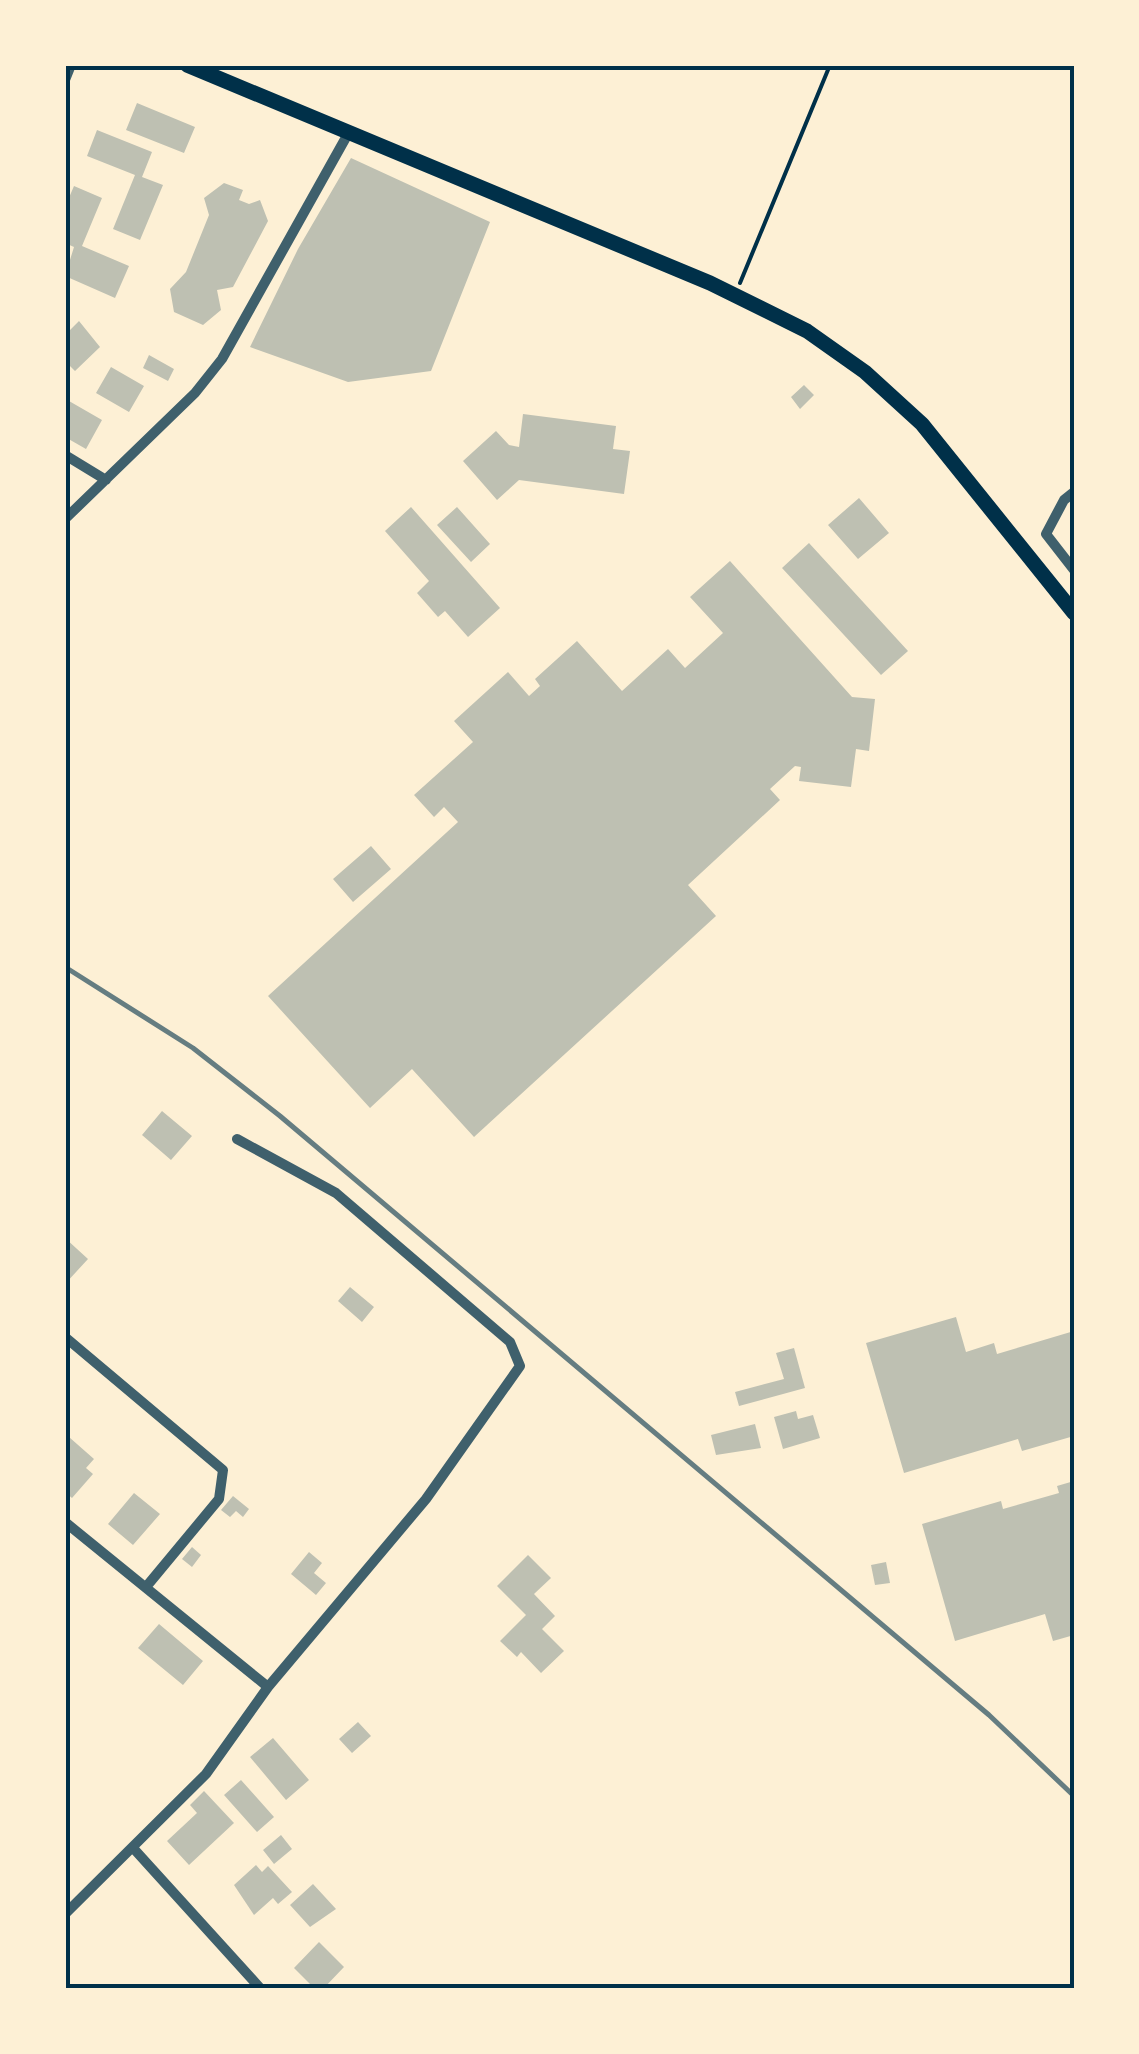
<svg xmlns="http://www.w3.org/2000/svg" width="1139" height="2054" viewBox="0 0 1139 2054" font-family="Rubik,sans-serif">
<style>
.building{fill:#bec0b2}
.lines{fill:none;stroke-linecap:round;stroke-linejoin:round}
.path{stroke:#003049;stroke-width:4}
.minor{stroke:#3f606c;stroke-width:10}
.primary{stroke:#003049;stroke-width:15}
.rail{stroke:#657d81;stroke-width:5}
.neatline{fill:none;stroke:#003049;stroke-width:4}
</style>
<rect width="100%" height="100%" fill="#fdf0d5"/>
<path class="building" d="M137 103 195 127 184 153 126 130Z
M97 130 152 152 142 177 163 185 140 240 113 229 135 175 87 156Z
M351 158 490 222 431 371 348 382 250 347 298 249Z
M224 183 243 190 239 200 249 204 260 200 268 221 233 287 217 290 221 310 203 325 174 312 170 289 186 272 209 215 204 198Z
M74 186 102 198 82 246 129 266 115 298 65 276 74 247 65 243V207Z
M79 321 100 347 75 371 65 361V335Z
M149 355 174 369 168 381 143 368Z
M111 367 144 386 129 412 96 393Z
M804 385 814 395 800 409 791 397Z
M69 401 102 420 86 449 65 437Z
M523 414 616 426 613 449 630 451 624 494 519 480 497 500 463 461 496 431 509 445 519 447Z
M859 498 889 533 858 559 828 525Z
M411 507 500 608 468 637 445 611 438 617 417 593 429 581 385 531Z
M457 507 490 544 471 562 437 525Z
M809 543 908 651 881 675 782 568Z
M730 561 852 697 875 699 869 751 856 749 851 787 799 781 801 767 795 766 770 789 780 800 688 885 716 916 474 1137 412 1069 370 1108 268 996 458 822 444 807 434 817 414 795 473 742 454 721 508 672 529 696 540 686 535 679 577 641 622 691 668 649 685 668 723 633 690 597Z
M371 846 391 869 353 902 333 879Z
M162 1111 192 1136 171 1160 142 1135Z
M65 1238 88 1259 65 1284Z
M350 1287 374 1307 362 1322 338 1301Z
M956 1317 966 1352 994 1343 997 1354 1074 1331V1436L1022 1451 1018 1439 904 1473 866 1343Z
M794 1348 805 1388 739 1406 735 1392 784 1379 776 1353Z
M796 1411 798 1419 813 1415 820 1438 783 1449 774 1417Z
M755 1424 761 1448 716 1455 711 1435Z
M69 1437 94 1459 86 1468 93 1474 72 1498 65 1492V1442Z
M1074 1481V1635L1053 1641 1045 1614 955 1641 922 1524 1001 1501 1003 1509 1059 1493 1057 1486Z
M134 1493 160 1514 133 1545 108 1524Z
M233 1496 249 1509 243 1517 236 1511 230 1517 221 1510Z
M192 1547 201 1555 192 1567 182 1559Z
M309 1552 322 1563 314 1573 326 1583 316 1595 291 1574Z
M528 1555 551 1578 534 1594 555 1616 542 1629 564 1651 541 1673 521 1652 517 1657 500 1641 526 1615 497 1586Z
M886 1562 890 1583 875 1585 871 1565Z
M159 1624 203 1661 183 1685 138 1648Z
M358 1722 371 1736 352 1753 339 1739Z
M273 1738 309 1780 286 1800 250 1757Z
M241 1780 274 1817 257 1832 224 1795Z
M204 1791 234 1823 189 1865 167 1841 197 1813 190 1805Z
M281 1835 292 1849 274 1864 263 1850Z
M256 1865 262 1872 268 1866 292 1892 278 1904 273 1898 254 1915 234 1885Z
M313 1884 336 1909 310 1927 290 1905Z
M319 1942 344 1967 323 1989H315L294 1968Z"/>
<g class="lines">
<path class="path" d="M740 283 830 65"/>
<path class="minor" d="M65 80 71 65
M65 455 106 480
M1074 492 1064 500 1046 534 1074 570
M65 519 195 393 222 359 349 132
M65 1337 223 1470 219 1499 146 1587
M65 1522 268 1687
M134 1849 261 1989
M65 1914 206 1774 268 1687 426 1499 520 1366 510 1342 336 1193 237 1139"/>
<path class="primary" d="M187 65 710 283 807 331 865 372 922 424 1074 613"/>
<path class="rail" d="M65 967 193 1048 280 1116 989 1715 1074 1796"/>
</g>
<rect width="1139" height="2054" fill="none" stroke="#fdf0d5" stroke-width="135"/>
<rect x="68" y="68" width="1004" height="1918" class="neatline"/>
</svg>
